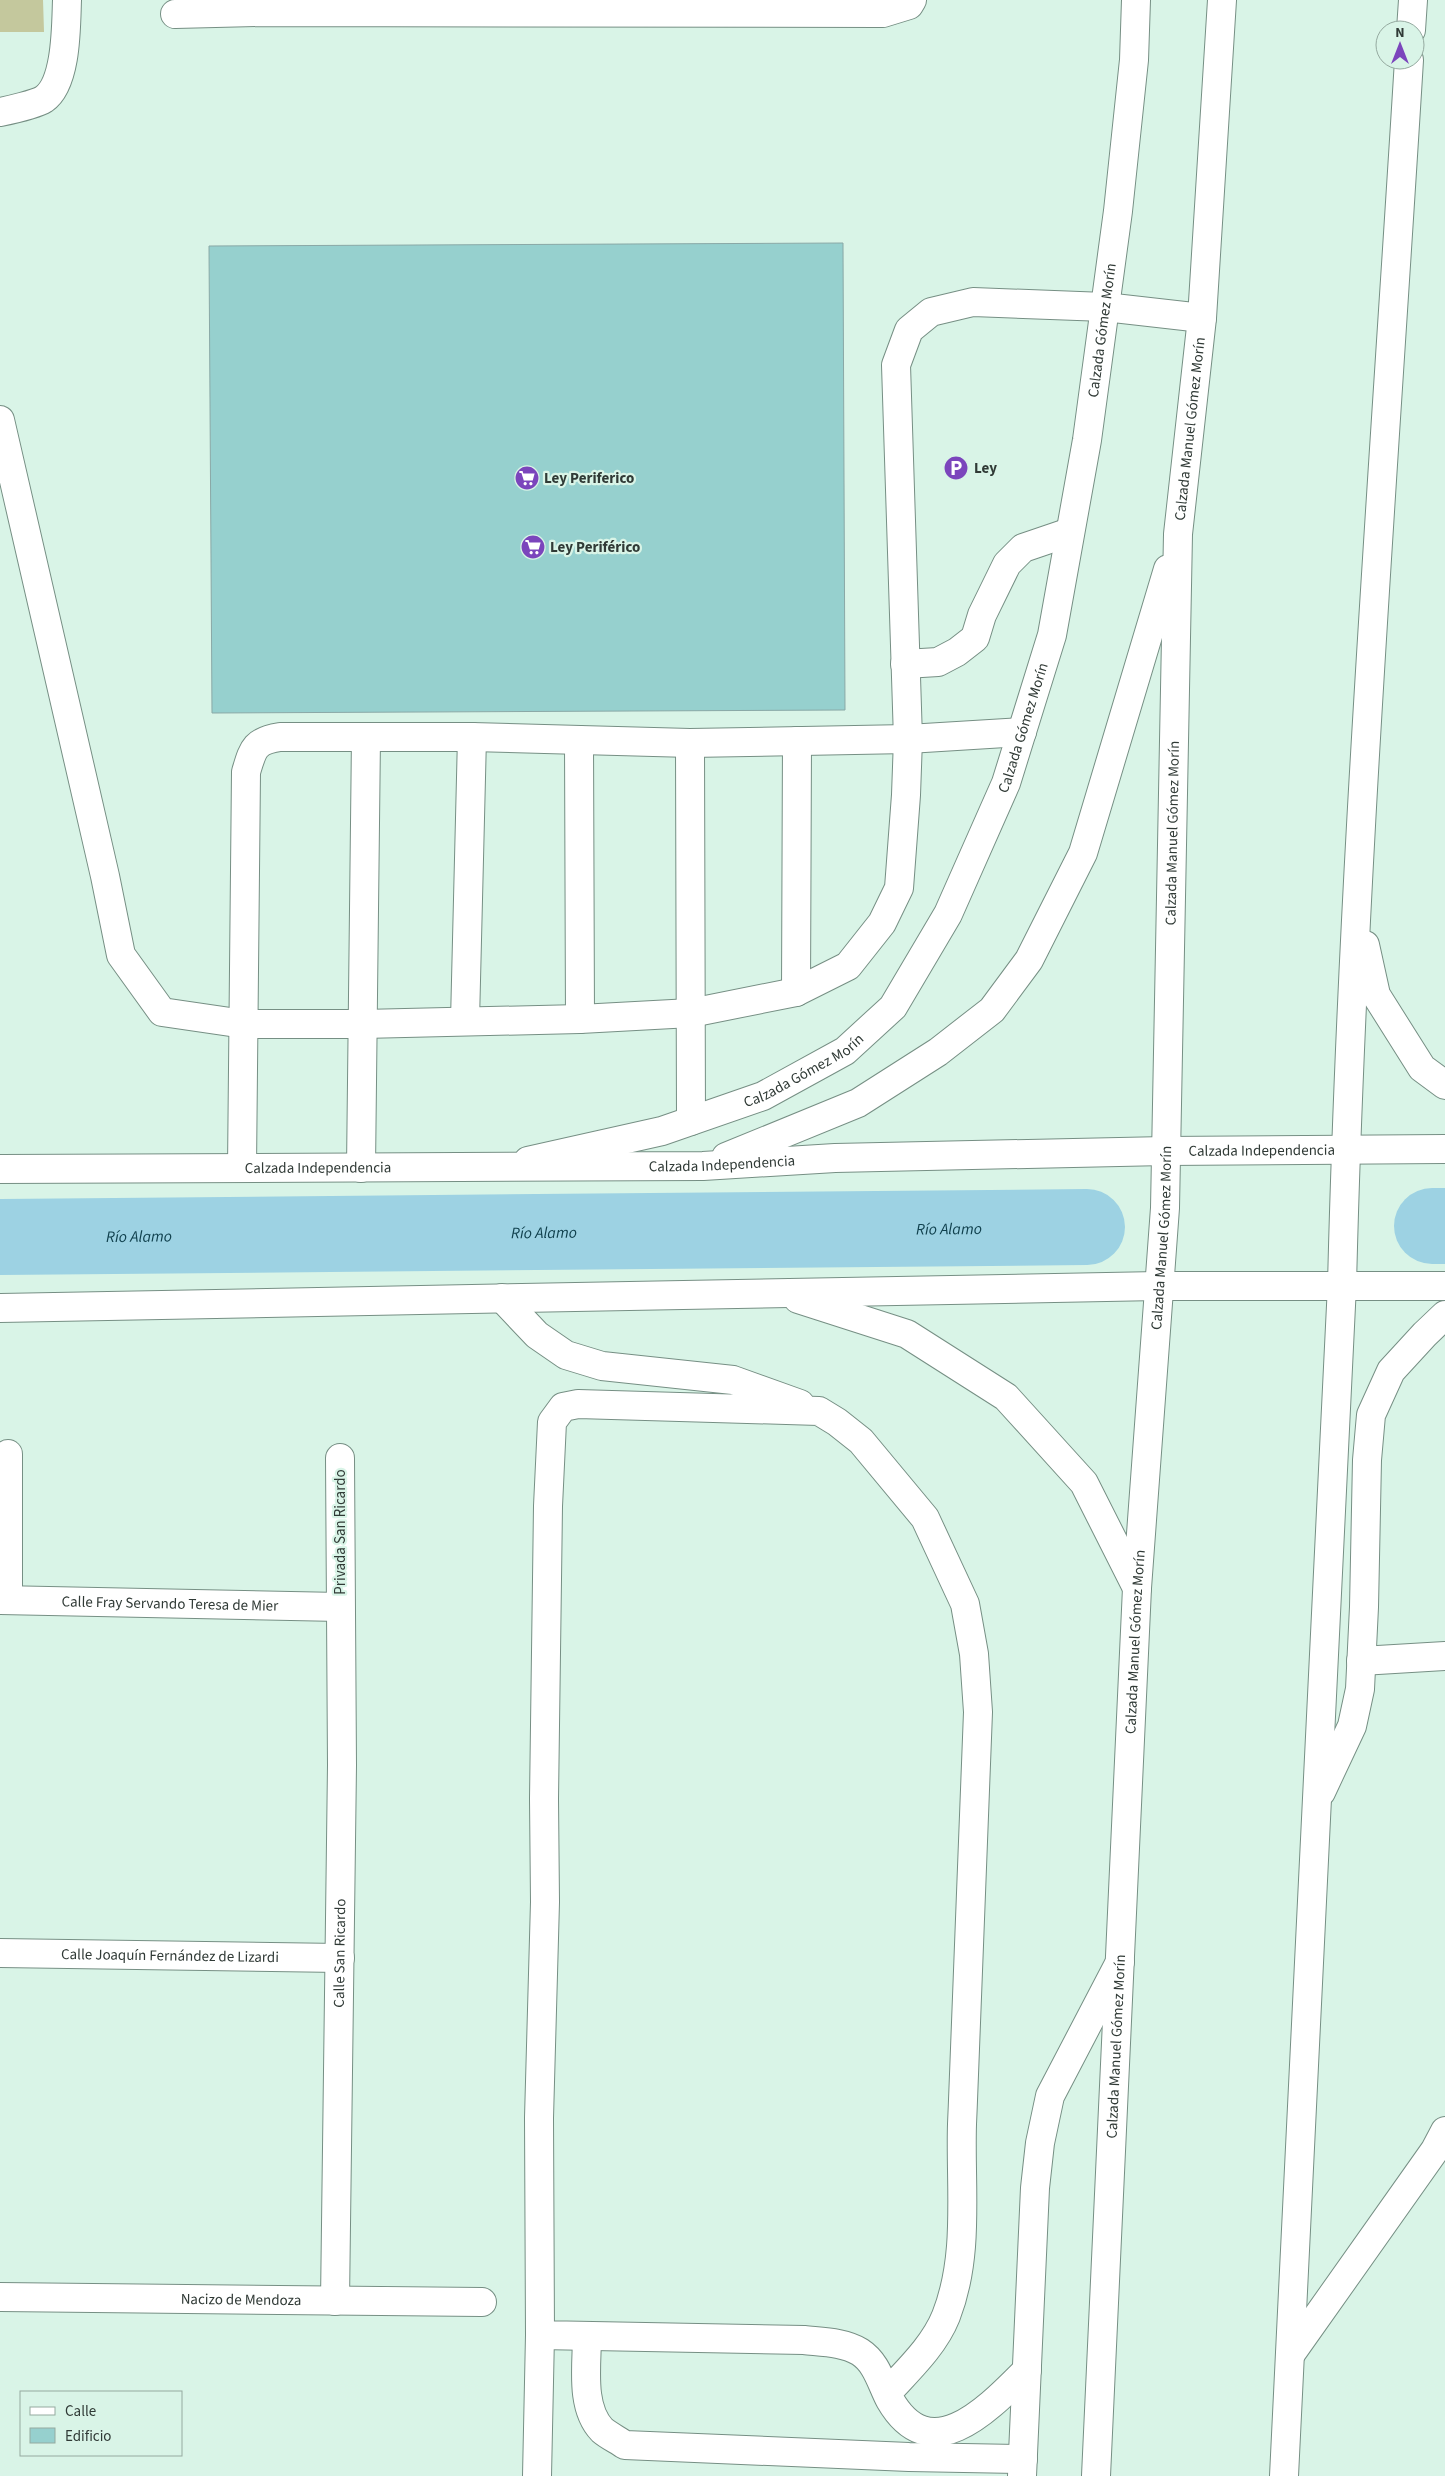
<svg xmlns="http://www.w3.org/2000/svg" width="1445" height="2476" viewBox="0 0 1445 2476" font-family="'Source Sans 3',sans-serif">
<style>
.green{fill:#c4c89d}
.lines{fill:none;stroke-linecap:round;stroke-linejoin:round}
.river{stroke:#9dd2e3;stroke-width:76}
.building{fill:#96d0ce;stroke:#8aa8a6}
.minor-casing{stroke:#768f84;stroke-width:30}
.major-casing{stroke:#768f84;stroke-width:30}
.minor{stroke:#fff;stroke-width:28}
.major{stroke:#fff;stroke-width:28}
.labels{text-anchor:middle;stroke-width:4.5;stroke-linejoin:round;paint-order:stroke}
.street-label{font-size:15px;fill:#303a36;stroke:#d9f4e7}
.poi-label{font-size:15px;font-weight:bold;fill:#303a36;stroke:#d9f4e7;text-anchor:start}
.water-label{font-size:16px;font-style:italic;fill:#11414e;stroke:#d9f4e7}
</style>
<rect width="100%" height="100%" fill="#d9f4e7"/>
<path class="green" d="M0 0H43L44 32H0Z"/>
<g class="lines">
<g class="river">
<path d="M1432 1226H1445"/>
<path id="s1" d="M0 1237 1087 1227"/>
</g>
</g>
<path class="building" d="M843 243 845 710 212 713 209 246Z"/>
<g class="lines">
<defs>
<g id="minor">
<path d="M175 14 261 12 883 13 909 5 912 0"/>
<path d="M0 112C10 110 36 104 44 99 67 83 66 25 67 0"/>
<path d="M0 420 105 876 121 955 162 1012 244 1024H363L580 1019 691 1013 796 992 848 966 882 923 899 888 906 795 908 739 896 365 909 330 931 312 973 302 1105 307 1202 318"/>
<path d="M905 664 938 662 957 652 975 638 982 615 1007 564 1023 548 1070 532"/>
<path d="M579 740 580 1019"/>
<path d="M690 743 691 1121"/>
<path d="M796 992 797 741"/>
<path d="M465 1021 472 737"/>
<path id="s2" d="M528 1161 662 1131 763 1096 845 1051 893 1007 948 914 1006 783 1052 635 1087 440 1118 211 1134 60 1136 0"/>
<path d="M242 1168 246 772C253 749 254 741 280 737H472L690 743 908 739 1022 732"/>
<path d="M361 1168 366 737"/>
<path d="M502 1298 537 1335 566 1355 602 1366 733 1380 800 1404"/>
<path d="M8 1454V1600"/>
<path id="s3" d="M0 1600 340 1607"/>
<path d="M1361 1661 1445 1656"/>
<path id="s4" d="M0 1953 340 1958"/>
<path id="s5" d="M0 2297 482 2302"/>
<path id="s6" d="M335 2301 342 1765 340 1458"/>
<path d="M587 2336C587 2365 580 2407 602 2430 609 2436 618 2440 625 2445L909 2457 1023 2459"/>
<path d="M1290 2355 1435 2150 1445 2131"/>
<path d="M887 2393C908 2370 934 2346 946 2316 970 2255 960 2188 962 2124 968 1987 973 1850 978 1712L974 1654 965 1604 925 1518 861 1441 837 1422 819 1411 578 1404 563 1407 552 1422 548 1506 544 1799 545 1902 539 2118 540 2335 804 2340C822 2342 844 2342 860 2352 877 2363 881 2383 890 2400 931 2471 990 2407 1027 2370"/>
<path d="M537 2476 540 2335"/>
<path d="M1022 2476 1035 2188 1040 2143 1050 2096 1120 1962"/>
</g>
<g id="major">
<path d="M1411 30 1413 0"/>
<path d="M1365 945 1376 995 1422 1068 1445 1085"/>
<path d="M726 1157 858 1103 938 1052 992 1010 1029 960 1083 853 1168 569"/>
<path id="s7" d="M0 1169 703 1166 835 1158 1165 1151 1445 1149"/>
<path d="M798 1299 907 1334 1006 1397 1084 1483 1137 1588"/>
<path d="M0 1308 1158 1286H1445"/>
<path d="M1321 1792 1352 1726 1360 1689 1364 1607 1367 1460 1371 1415 1391 1371 1425 1334 1445 1315"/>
<path id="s8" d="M1096 2476 1137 1588 1165 1208 1178 534 1202 318 1222 0"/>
<path d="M1284 2476 1342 1285C1352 876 1384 468 1409 60"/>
</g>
</defs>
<use href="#minor" class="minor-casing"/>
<use href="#major" class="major-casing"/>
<use href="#minor" class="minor"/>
<use href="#major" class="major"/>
</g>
<defs>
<symbol id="parking-disc" viewBox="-11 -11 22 22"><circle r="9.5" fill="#7b45bc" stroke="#d9f4e7"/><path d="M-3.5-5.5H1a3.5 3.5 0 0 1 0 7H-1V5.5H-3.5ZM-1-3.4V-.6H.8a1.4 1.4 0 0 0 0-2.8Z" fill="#fff"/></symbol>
<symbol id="supermarket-disc" viewBox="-11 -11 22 22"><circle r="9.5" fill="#7b45bc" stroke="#d9f4e7"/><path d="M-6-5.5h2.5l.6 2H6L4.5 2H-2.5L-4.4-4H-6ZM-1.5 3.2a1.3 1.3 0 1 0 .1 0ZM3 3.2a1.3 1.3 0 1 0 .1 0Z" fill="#fff"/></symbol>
</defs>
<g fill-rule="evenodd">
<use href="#parking-disc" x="942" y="454" width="28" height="28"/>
<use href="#supermarket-disc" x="513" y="464" width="28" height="28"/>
<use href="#supermarket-disc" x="519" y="533" width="28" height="28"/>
</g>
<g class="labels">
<g class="street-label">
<text dy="5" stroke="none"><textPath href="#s2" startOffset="1118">Calzada Gómez Morín</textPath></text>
<text dy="5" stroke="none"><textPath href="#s8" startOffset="2050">Calzada Manuel Gómez Morín</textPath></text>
<text dy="5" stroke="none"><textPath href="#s2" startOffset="712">Calzada Gómez Morín</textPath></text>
<text dy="5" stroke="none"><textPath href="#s8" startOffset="1645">Calzada Manuel Gómez Morín</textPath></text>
<text dy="5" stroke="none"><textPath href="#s2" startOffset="292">Calzada Gómez Morín</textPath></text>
<text dy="5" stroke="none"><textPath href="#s7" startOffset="1262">Calzada Independencia</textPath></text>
<text dy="5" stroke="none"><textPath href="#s7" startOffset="722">Calzada Independencia</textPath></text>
<text dy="5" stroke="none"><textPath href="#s7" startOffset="318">Calzada Independencia</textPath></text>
<text dy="5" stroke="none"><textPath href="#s8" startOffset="1240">Calzada Manuel Gómez Morín</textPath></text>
<text transform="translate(340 1532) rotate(-90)" y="5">Privada San Ricardo</text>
<text dy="5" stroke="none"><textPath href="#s3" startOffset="170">Calle Fray Servando Teresa de Mier</textPath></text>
<text dy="5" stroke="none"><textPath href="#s8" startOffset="835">Calzada Manuel Gómez Morín</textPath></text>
<text dy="5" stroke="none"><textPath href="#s6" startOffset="348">Calle San Ricardo</textPath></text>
<text dy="5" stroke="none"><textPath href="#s4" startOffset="170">Calle Joaquín Fernández de Lizardi</textPath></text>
<text dy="5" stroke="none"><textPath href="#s8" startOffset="430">Calzada Manuel Gómez Morín</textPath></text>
<text dy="5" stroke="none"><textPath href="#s5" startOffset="241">Nacizo de Mendoza</textPath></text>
</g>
<g class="poi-label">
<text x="974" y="473">Ley</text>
<text x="544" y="483">Ley Periferico</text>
<text x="550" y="552">Ley Periférico</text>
</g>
<g class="water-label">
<text dy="6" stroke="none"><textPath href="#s1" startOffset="949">Río Alamo</textPath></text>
<text dy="6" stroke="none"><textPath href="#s1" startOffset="544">Río Alamo</textPath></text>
<text dy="6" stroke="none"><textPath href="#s1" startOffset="139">Río Alamo</textPath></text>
</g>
</g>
<rect x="20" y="2391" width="162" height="65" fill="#d9f4e7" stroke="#95aaa0"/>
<rect x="30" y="2407" width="25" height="8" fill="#ffffff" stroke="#95aaa0"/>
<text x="65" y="2416" font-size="15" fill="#303a36">Calle</text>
<rect x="30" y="2428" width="25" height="15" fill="#96d0ce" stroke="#95aaa0"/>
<text x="65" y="2441" font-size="15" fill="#303a36">Edificio</text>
<g transform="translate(1400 45)"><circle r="24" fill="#d9f4e7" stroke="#95aaa0"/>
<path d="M0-4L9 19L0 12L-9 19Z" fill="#7b45bc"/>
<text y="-8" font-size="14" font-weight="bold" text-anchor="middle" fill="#303a36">N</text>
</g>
</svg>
